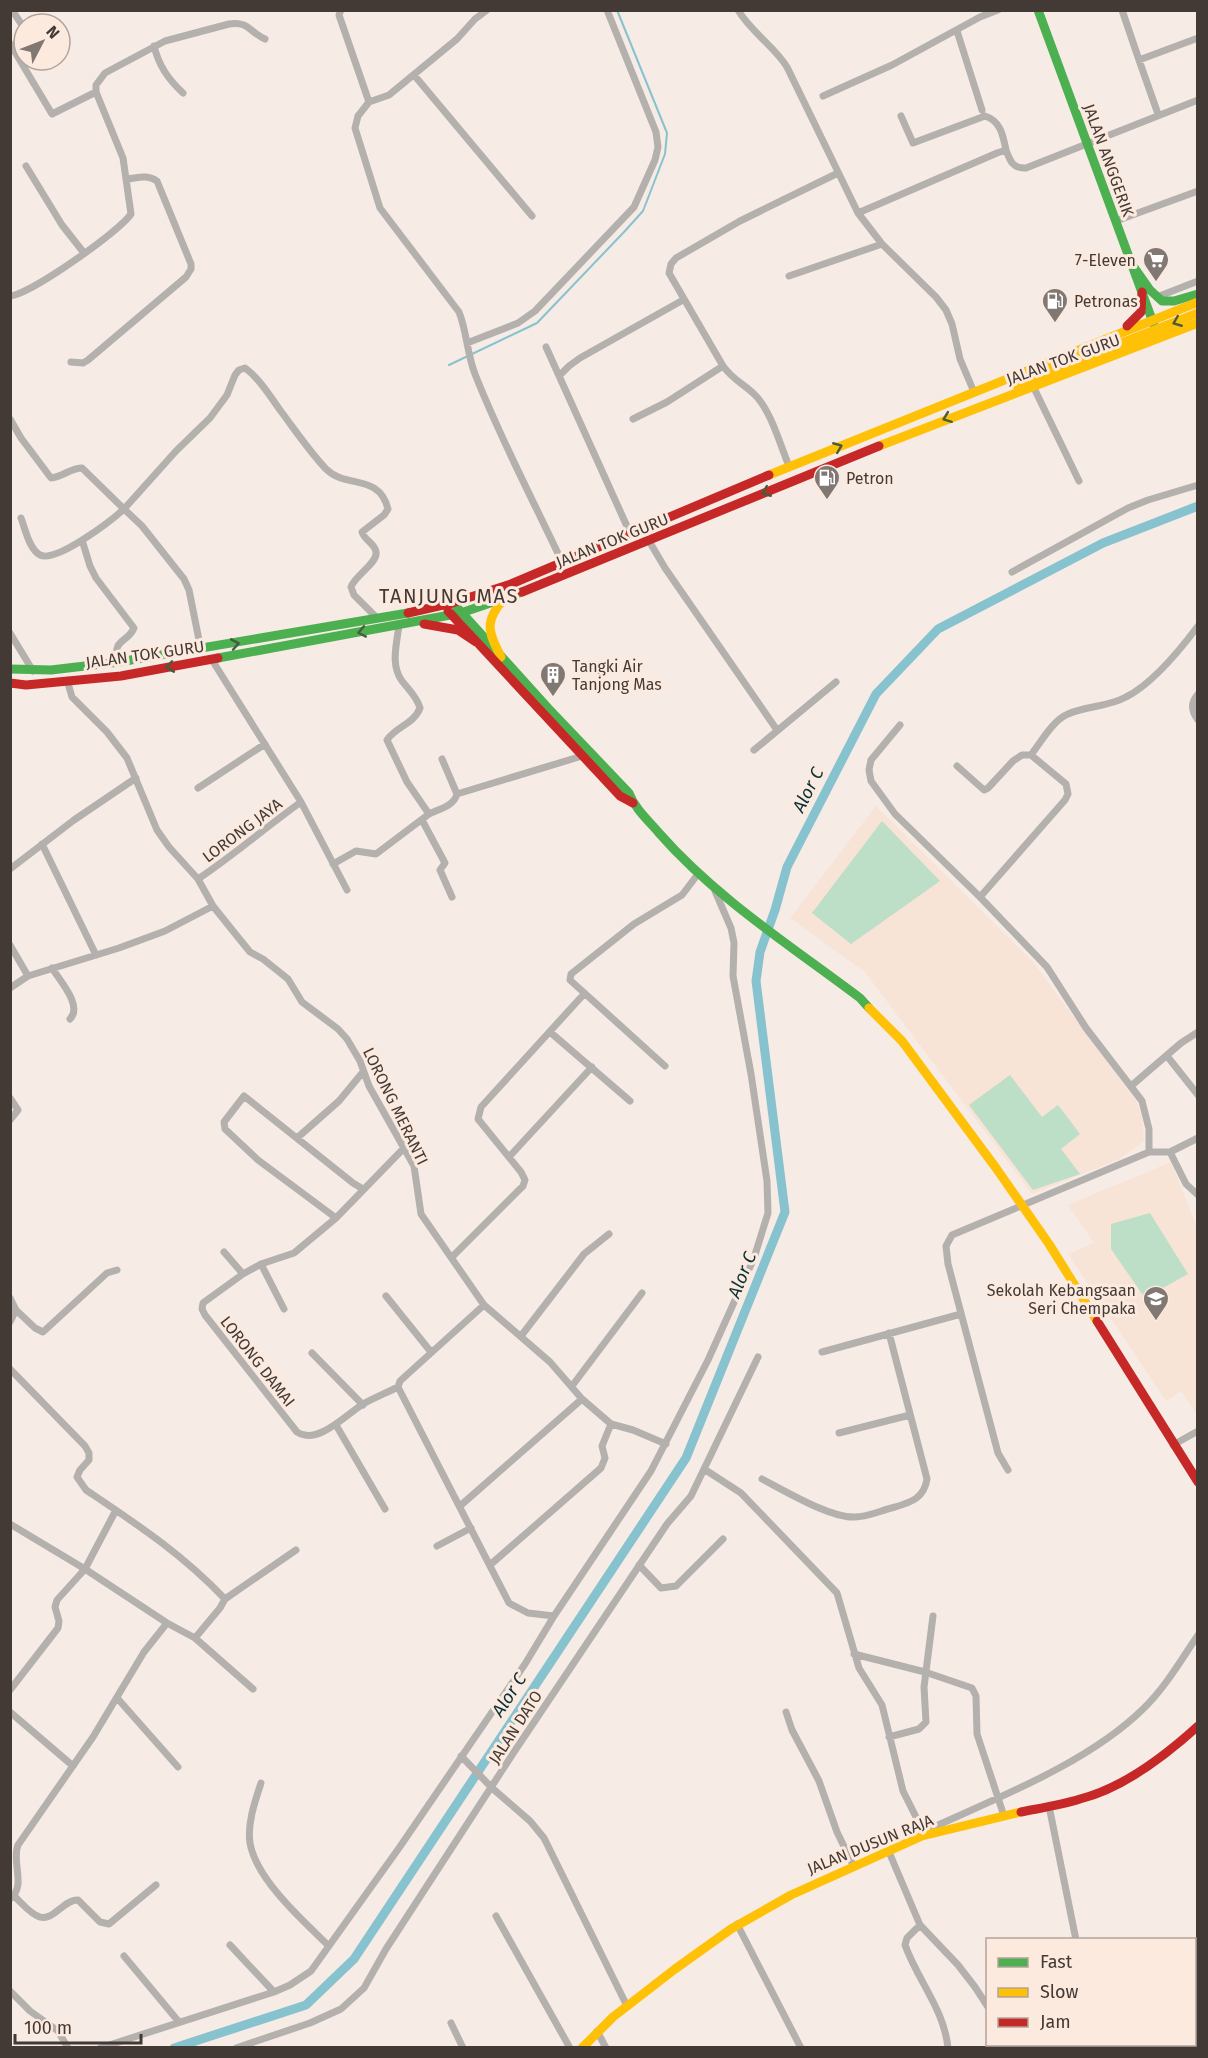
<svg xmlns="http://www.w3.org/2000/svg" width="1208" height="2058" viewBox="0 0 1208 2058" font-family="'Fira Sans',sans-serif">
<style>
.built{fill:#f8e3d7}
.green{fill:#bddec7}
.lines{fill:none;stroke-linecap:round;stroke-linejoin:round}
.stream{stroke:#87c2cf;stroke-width:2}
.canal{stroke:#87c2cf;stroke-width:9}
.street{stroke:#b3b0ad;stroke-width:7}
.fast{stroke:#4caf50;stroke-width:9}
.slow{stroke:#ffc107;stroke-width:9}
.jam{stroke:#c62828;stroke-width:9}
.oneway{stroke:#465d3d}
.labels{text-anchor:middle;stroke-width:6;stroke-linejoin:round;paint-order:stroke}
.street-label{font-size:16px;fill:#433a35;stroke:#fceadf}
.poi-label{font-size:16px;fill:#433a35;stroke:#fceadf;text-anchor:start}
.water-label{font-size:18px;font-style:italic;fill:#05313a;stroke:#fceadf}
.quarter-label{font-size:20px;letter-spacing:1.5px;fill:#433a35;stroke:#fceadf}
</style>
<rect width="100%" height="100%" fill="#f6ebe5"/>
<path class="built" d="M876 806 1032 961 1137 1102 1142 1116 1144 1141 1119 1159 1032 1194 865 972 790 918Z
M1171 1162 1197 1227 1198 1410 1195 1412 1181 1391 1166 1401 1068 1254 1094 1243 1068 1205Z"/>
<path class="green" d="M882 821 940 881 851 944 812 913Z
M1010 1075 1042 1117 1058 1105 1080 1134 1061 1149 1080 1174 1033 1190 969 1105Z
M1150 1213 1188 1274 1145 1298 1111 1249V1224Z"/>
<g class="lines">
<path class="stream" d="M449 365 537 323 624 232 643 211 665 154 667 133 617 10"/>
<path class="canal" d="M174 2048 306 2005 354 1959 686 1458 785 1212 756 981 760 952 775 910 787 867 876 694 938 629 1103 543 1198 506"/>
<path class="street" d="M12 10 24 28V34L12 47 52 114 96 92
M341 10 339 15 369 102
M487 10 475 19 457 39 389 95 369 102 358 116 355 128 380 208 459 312C467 332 467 354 475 374 500 438 533 500 562 562
M738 10C751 32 774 46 787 67L858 213 882 244 936 297 946 310 952 324 960 359 974 392
M1122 10 1139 60 1198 38
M957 31 982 110
M154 46C159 66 168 79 183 93
M1139 60 1158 114
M414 75 532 216
M823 96 892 65 980 17 998 10
M901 116 913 143 985 116C1001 121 1003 136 1006 150
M26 166 62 225 84 253
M858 213 997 153 1006 150C1010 161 1013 169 1026 168L1198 100
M1116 221 1198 191
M789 276 882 244
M10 296C31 294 120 231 131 214L123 158 96 92V85L105 73 165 41 229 24C249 21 249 32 265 39
M1157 297 1198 281
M467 343 518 323 535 311 634 207 655 160 658 147 656 132 607 10
M546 347 630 533
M71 362 83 363 88 360 186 277 191 269V264L157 181C147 174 138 178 127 179
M560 375 569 366 580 358 683 300
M1033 386 1079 481
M10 419 21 438 51 478C62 477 71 468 82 468L124 509C111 521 56 563 40 555 29 549 25 528 21 518
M633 419 667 402 723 366
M789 466C780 445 771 410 754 394 743 383 734 381 723 366L669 273 671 264 676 258 740 221 838 173
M82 540 90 566 96 578 134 628C127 644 113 637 117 662
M649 541 665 568 777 730
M1012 572 1128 508 1148 500 1198 485
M399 625C397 643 390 665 402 681 409 690 417 697 420 708 414 724 395 727 387 740L407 782 429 814C439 809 454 806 457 794L442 759
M10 633 33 671
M201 650 189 590 184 579 142 526 124 509 176 451 210 418 227 395 235 375 239 370 245 368C259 378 270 396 280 410 295 430 309 451 326 469 346 489 379 473 388 509L384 515 362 532C364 540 375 543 376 552 378 563 355 575 351 587L354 595 377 618
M212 660 301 802 347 890
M67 680 72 697 107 732 127 758 157 830 169 847 198 879 213 906 233 931 250 952 263 959 288 979 302 1002 338 1029 347 1039 360 1061 369 1086 414 1166 421 1214 484 1305 550 1362 582 1399 611 1424 633 1430 666 1444
M1198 694C1190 703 1191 711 1198 720
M900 725 871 760 869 770 871 781 895 814 980 897 1047 967 1086 1028 1142 1101 1149 1129V1152
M754 750 836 682
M1031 755C1041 742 1053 720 1068 714 1086 706 1108 707 1126 697 1152 684 1180 650 1198 626
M957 766 984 790 988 788 1013 761 1022 755H1031L1066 784 1068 794 1065 800 980 897
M198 788 265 744
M457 794 582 756
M422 820 445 863 440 870 452 897
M42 844 96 955
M333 864 356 851 376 854 429 814
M10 869 74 820 136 778
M198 879C234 855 266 827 301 802
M10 945 28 976
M52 968C60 981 83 1006 70 1019
M10 988 28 976 119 948 165 931 213 906
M550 1032 630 1101
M1167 1056 1198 1095
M665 1066 570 980 571 974 634 924 682 895 698 874
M1131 1086 1181 1043 1198 1032
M10 1098 18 1110 10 1120
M297 1138 339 1101 363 1072
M1170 1152 1198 1138
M509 1157 592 1067
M336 1218 258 1160 225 1129 224 1122 244 1096 353 1183 363 1189
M224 1252 243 1274
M452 1257 523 1186 525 1180 521 1172 478 1119 481 1107 584 994
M261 1264 284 1309
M386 1296 431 1352
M10 1298 16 1310 10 1322
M484 1305 400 1381 398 1387 509 1603 528 1613 554 1616
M16 1310 35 1328 43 1332 107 1273 117 1270
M521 1336 584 1254 609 1234
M822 1352 961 1314
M312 1353 363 1405
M10 1369 85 1446 89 1453V1460L80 1470 77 1477 86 1490C138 1525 181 1553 225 1599
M572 1386 642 1293
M398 1387C386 1393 374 1398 363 1404 347 1414 317 1446 297 1432L205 1315 202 1309 203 1303 207 1300 243 1274 261 1264 294 1253 336 1218 404 1148
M336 1425 385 1509
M839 1433 910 1415
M1173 1445 1198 1431
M704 1469 741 1493 837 1593 859 1668 882 1705 903 1791 925 1835
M1008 1470 998 1453 948 1264 946 1246 952 1235 1149 1152H1170L1186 1184 1198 1195
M762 1479C785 1491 830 1518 855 1517 868 1517 882 1510 895 1507 912 1502 924 1498 927 1479L889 1333
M460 1506 582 1399
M10 1524 85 1569 167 1623
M437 1546 471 1528
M490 1565 601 1468 605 1458 602 1446 611 1424
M639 1565 661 1588 676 1586 723 1539
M195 1638 253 1689
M854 1654 925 1672 972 1688 976 1696 977 1734 1004 1816
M10 1690 58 1628 59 1621 55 1607 57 1600 85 1569 116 1510
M118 1699 178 1767
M10 1712 73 1766
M786 1712 792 1730 819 1781 837 1832 853 1865
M889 1737 919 1729 926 1722 924 1687 933 1616
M461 1756 492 1788 530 1821 544 1838 627 2006
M261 1783C255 1801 247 1824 250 1843 256 1879 303 1921 329 1946
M1049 1806 1076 1940
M923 1832C994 1799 1087 1764 1143 1709 1165 1688 1181 1660 1198 1635
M889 1852 920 1925 958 1965 975 1987 988 2007
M14 1896C21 1902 31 1915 40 1917 54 1921 64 1899 78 1900L100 1922 109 1924 156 1885
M10 1899C27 1885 11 1863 18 1845L93 1737 144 1652 167 1623 195 1638 220 1608 225 1599 296 1550
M496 1916 570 2048
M737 1924 801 2048
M920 1925 907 1938 905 1945C918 1981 944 2009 948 2048
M230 1945 274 1992
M124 1956 179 2022
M10 1991 30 2011 58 2031 68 2048
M451 2023 463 2048
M597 2031 606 2048
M1000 2044 1001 2048
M1097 2044 1098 2048
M1151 2045 1152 2048
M100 2048 274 1992 290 1985 311 1971 399 1848 525 1664 554 1616 651 1471 708 1360 754 1258 768 1213 767 1181 751 1074 733 976 734 943 731 928 715 891
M236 2048 310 2023 341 2009 364 1988 386 1949 514 1752 667 1524 691 1496 758 1357"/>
<path class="fast" d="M1038 10 1154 325
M1131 263 1150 290 1162 301H1174L1198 294
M453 603 548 708 629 793C635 809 648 820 659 833 716 898 791 946 860 998L869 1008
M218 658 461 613 522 592
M10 669 51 670 119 662 408 613"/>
<path class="slow" d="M1017 386 1030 379 1198 313
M879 446 1198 323
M769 475 1198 302
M501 657C488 632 484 621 504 599
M869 1008 902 1041 996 1168 1049 1244 1097 1321
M582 2048 613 2017 675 1969 731 1929 791 1895 922 1836 1021 1812"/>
<path class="jam" d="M1127 326 1141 312 1142 292
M522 592 879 446
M448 611 620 796 633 803
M408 613 452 603 511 584 769 475
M424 624 458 630 476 642
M10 683 26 685 121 676 218 658
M1097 1321 1198 1482
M1021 1812C1041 1808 1061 1805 1080 1799 1124 1788 1165 1756 1198 1726"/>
</g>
<defs><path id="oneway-chevron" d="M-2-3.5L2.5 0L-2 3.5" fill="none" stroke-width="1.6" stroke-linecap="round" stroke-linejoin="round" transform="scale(1.5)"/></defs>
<g class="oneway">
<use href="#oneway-chevron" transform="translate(1177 322) rotate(158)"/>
<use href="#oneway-chevron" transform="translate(947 418) rotate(159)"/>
<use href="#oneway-chevron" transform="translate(838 447) rotate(-22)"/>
<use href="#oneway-chevron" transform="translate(766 492) rotate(158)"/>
<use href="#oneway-chevron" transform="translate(362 632) rotate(169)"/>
<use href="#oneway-chevron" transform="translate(235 644) rotate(-10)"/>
<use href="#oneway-chevron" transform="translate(170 667) rotate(170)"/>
</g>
<defs>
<symbol id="supermarket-pin" viewBox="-11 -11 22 30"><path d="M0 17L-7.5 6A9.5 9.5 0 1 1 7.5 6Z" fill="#827873" stroke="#fceadf"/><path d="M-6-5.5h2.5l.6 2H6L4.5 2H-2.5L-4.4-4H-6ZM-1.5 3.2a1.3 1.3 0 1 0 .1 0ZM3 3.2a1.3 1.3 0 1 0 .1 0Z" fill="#fff"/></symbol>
<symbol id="fuel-pin" viewBox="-11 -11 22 30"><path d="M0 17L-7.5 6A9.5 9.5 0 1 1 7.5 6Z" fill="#827873" stroke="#fceadf"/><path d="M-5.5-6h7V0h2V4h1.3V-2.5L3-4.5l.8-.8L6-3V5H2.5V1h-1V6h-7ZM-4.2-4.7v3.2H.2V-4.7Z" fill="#fff"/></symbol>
<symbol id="building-pin" viewBox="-11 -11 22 30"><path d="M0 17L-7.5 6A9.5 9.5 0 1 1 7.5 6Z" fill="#827873" stroke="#fceadf"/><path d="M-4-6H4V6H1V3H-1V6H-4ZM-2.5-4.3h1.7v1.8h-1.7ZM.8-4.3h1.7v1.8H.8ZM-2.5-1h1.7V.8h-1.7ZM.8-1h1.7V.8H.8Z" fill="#fff"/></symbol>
<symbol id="school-pin" viewBox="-11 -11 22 30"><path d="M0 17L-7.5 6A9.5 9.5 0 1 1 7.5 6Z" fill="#827873" stroke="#fceadf"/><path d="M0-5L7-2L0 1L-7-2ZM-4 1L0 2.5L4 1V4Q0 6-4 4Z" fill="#fff"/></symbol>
</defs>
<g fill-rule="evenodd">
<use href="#supermarket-pin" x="1141" y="245" width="30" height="40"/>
<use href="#fuel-pin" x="1040" y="286" width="30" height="40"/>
<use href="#fuel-pin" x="812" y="463" width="30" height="40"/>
<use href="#building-pin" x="538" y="660" width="30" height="40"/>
<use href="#school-pin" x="1141" y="1284" width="30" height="40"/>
</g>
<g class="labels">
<g class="street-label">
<text transform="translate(1109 160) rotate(70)" y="6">JALAN ANGGERIK</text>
<text transform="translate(1063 359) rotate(-20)" y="6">JALAN TOK GURU</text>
<text transform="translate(612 540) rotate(-22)" y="6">JALAN TOK GURU</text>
<text transform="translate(145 654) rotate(-8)" y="6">JALAN TOK GURU</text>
<text transform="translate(242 830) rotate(-37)" y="6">LORONG JAYA</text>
<text transform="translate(396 1106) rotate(64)" y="6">LORONG MERANTI</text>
<text transform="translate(258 1361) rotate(52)" y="6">LORONG DAMAI</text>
<text transform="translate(515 1727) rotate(-57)" y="6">JALAN DATO</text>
<text transform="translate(870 1844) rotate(-22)" y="6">JALAN DUSUN RAJA</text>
</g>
<g class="poi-label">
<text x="1136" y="266" text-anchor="end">7-Eleven</text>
<text x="1074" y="307">Petronas</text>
<text x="846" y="484">Petron</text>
<text x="572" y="672">Tangki Air<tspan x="572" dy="18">Tanjong Mas</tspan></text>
<text x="1136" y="1296" text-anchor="end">Sekolah Kebangsaan<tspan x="1136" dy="18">Seri Chempaka</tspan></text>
</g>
<g class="water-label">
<text transform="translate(808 790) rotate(-63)" y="6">Alor C</text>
<text transform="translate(742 1275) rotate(-68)" y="6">Alor C</text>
<text transform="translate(509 1695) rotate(-57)" y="6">Alor C</text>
</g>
<g class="quarter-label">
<text x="449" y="603">TANJUNG MAS</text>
</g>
</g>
<rect width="1208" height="2058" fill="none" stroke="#433a35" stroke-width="24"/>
<rect x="986" y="1938" width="210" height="108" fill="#fceadf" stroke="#b2a49b" stroke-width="1.5"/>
<rect x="998" y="1958" width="30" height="9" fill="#4caf50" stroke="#b2a49b" stroke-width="1.5"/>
<text x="1040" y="1968" font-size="18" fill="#433a35">Fast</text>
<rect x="998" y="1988" width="30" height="9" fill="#ffc107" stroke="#b2a49b" stroke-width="1.5"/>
<text x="1040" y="1998" font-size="18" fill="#433a35">Slow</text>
<rect x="998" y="2018" width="30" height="9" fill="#c62828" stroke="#b2a49b" stroke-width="1.5"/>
<text x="1040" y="2028" font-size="18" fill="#433a35">Jam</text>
<g transform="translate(42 42) rotate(48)"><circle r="28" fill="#fceadf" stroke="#b2a49b" stroke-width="1.5"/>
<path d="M0-4.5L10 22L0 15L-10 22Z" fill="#827873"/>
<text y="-9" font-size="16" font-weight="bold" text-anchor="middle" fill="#433a35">N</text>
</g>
<path d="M15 2034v9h126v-9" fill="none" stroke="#433a35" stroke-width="3"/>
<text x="24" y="2034" font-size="18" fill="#433a35" stroke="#fceadf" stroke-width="4.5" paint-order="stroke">100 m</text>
</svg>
